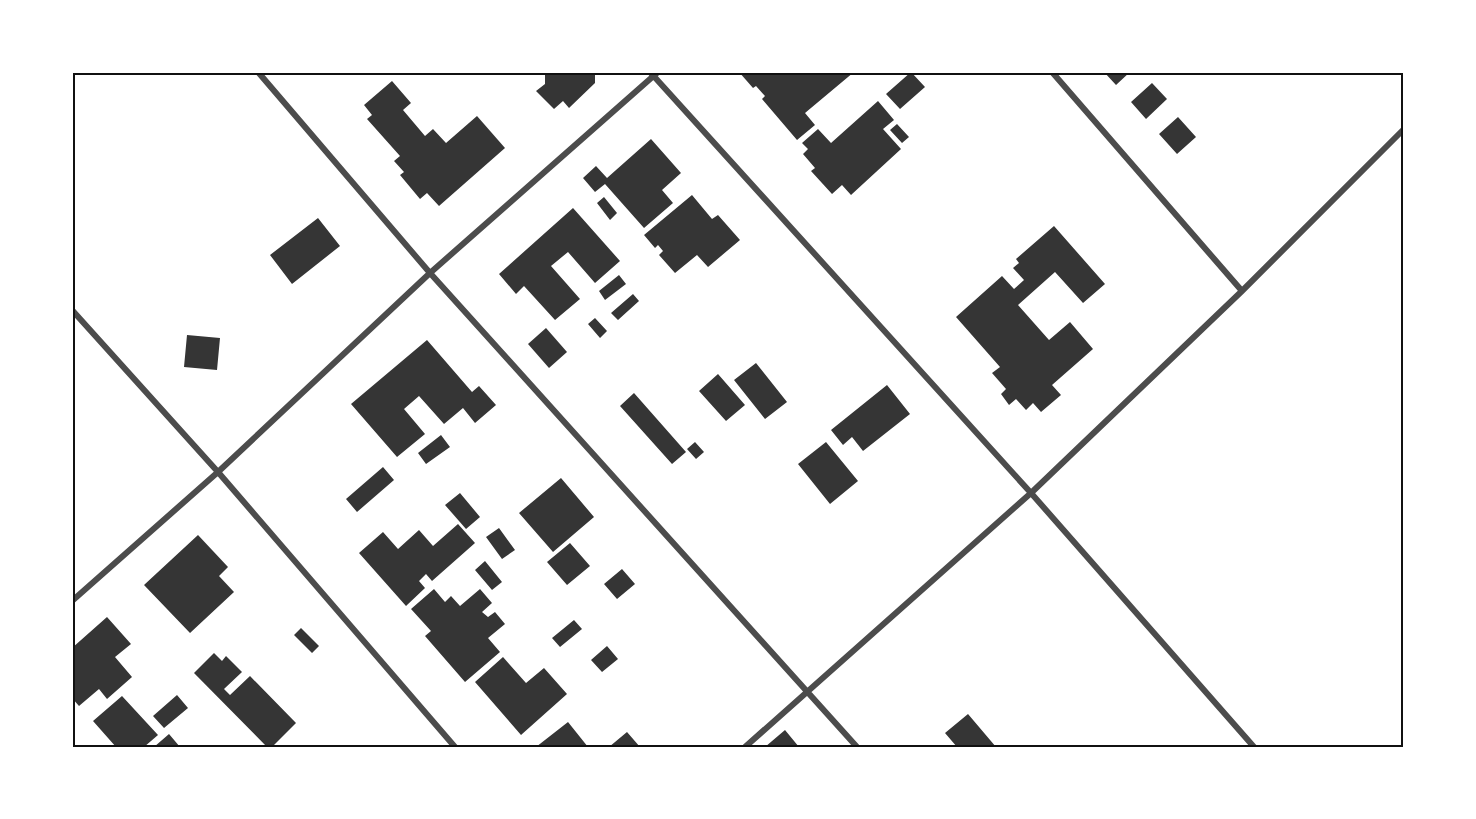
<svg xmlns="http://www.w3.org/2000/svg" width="1476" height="819" viewBox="0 0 1476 819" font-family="'Libre Baskerville',serif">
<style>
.building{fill:#353535}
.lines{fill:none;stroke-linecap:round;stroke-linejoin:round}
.minor{stroke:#4c4c4c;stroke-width:6}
.neatline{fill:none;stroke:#111;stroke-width:2}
</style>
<rect width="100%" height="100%" fill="#fff"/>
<path class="building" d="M545 72H595V83L569 108 563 101 554 109 536 91 545 84Z
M739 72H854L805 113 815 125 797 140 762 99 765 96 756 86 753 88Z
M911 72 925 87 900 109 886 94Z
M1104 72H1130L1116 85Z
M392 81 411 103 403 110 425 136 433 129 446 143 477 116 505 148 439 206 427 193 420 199 400 175 404 172 394 161 400 156 367 119 372 115 364 105Z
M1152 83 1167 99 1146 119 1131 102Z
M878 101 894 120 883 129 901 149 851 195 842 185 832 194 811 171 815 168 803 154 808 149 802 143 818 129 831 143Z
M1178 117 1196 137 1177 154 1159 134Z
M897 124 909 137 902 143 890 130Z
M651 139 681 173 662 190 673 203 644 228 605 184 595 192 583 178 596 166 607 178Z
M692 195 712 219 718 215 740 240 708 267 697 255 675 273 659 255 663 251 658 245 655 248 644 235Z
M604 197 617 213 610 220 597 203Z
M573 208 620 261 595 283 568 252 551 266 580 299 555 320 524 286 516 294 499 274Z
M318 218 340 246 292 284 270 255Z
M1054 226 1105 284 1083 303 1055 272 1018 305 1049 340 1070 322 1093 349 1052 385 1061 395 1041 412 1033 403 1026 410 1016 399 1009 405 1001 394 1006 389 992 373 1000 367 956 317 1002 276 1014 289 1024 280 1013 268 1019 263 1016 259Z
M619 275 626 284 605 300 599 291Z
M633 294 639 301 618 320 611 313Z
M595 318 607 331 600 338 588 324Z
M546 328 567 352 549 368 528 344Z
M187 335 220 338 217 370 184 367Z
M427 340 472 392 479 386 496 405 475 423 463 408 444 424 419 396 404 409 425 434 397 457 351 404Z
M756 363 787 402 765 419 734 380Z
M718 374 745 405 726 421 699 391Z
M887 385 910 414 863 451 852 437 843 445 831 430Z
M634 393 686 452 672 464 620 406Z
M441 435 450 447 426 464 418 453Z
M695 442 704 452 696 459 687 449Z
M826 442 858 481 830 504 798 464Z
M383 467 394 480 357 512 346 499Z
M561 478 594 517 553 552 519 513Z
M460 493 480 517 466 529 445 505Z
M458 524 475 543 432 581 426 574 419 581 425 588 406 606 359 553 383 532 398 549 419 530 433 546Z
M499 528 515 550 502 559 486 537Z
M198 535 228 567 219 576 234 592 190 633 144 585Z
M570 543 590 566 567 585 547 562Z
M485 561 502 582 492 590 475 570Z
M622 569 635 584 617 599 604 584Z
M434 589 445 602 451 596 460 606 480 589 492 603 482 612 488 617 495 612 505 624 488 638 500 652 465 682 425 636 431 631 411 609Z
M107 617 131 644 115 657 132 677 107 699 99 689 79 706 72 698V648Z
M574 620 582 629 560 647 552 638Z
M301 628 319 646 312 653 294 635Z
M607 646 618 659 602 672 591 660Z
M214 653 222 661 226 656 242 672 224 689 230 695 250 676 296 723 272 747H267L194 673Z
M503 657 526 683 544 668 567 694 521 735 475 682Z
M177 695 188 708 164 728 153 716Z
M122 696 158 735 144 747H116L93 721Z
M968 714 996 747H957L945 733Z
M568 722 588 747H536Z
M785 730 799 747H765Z
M627 732 640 747H609Z
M169 734 180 747H154Z"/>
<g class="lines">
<path class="minor" d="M258 72 430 273 857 747
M650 72 1031 493 1254 747
M1052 72 1242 291
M72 310 218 472 455 747
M72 601 218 472 430 273 658 72
M745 747 1031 493 1242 291 1404 129"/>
</g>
<rect width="1476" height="819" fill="none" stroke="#ffffff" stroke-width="147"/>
<rect x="74" y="74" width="1328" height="672" class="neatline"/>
</svg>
